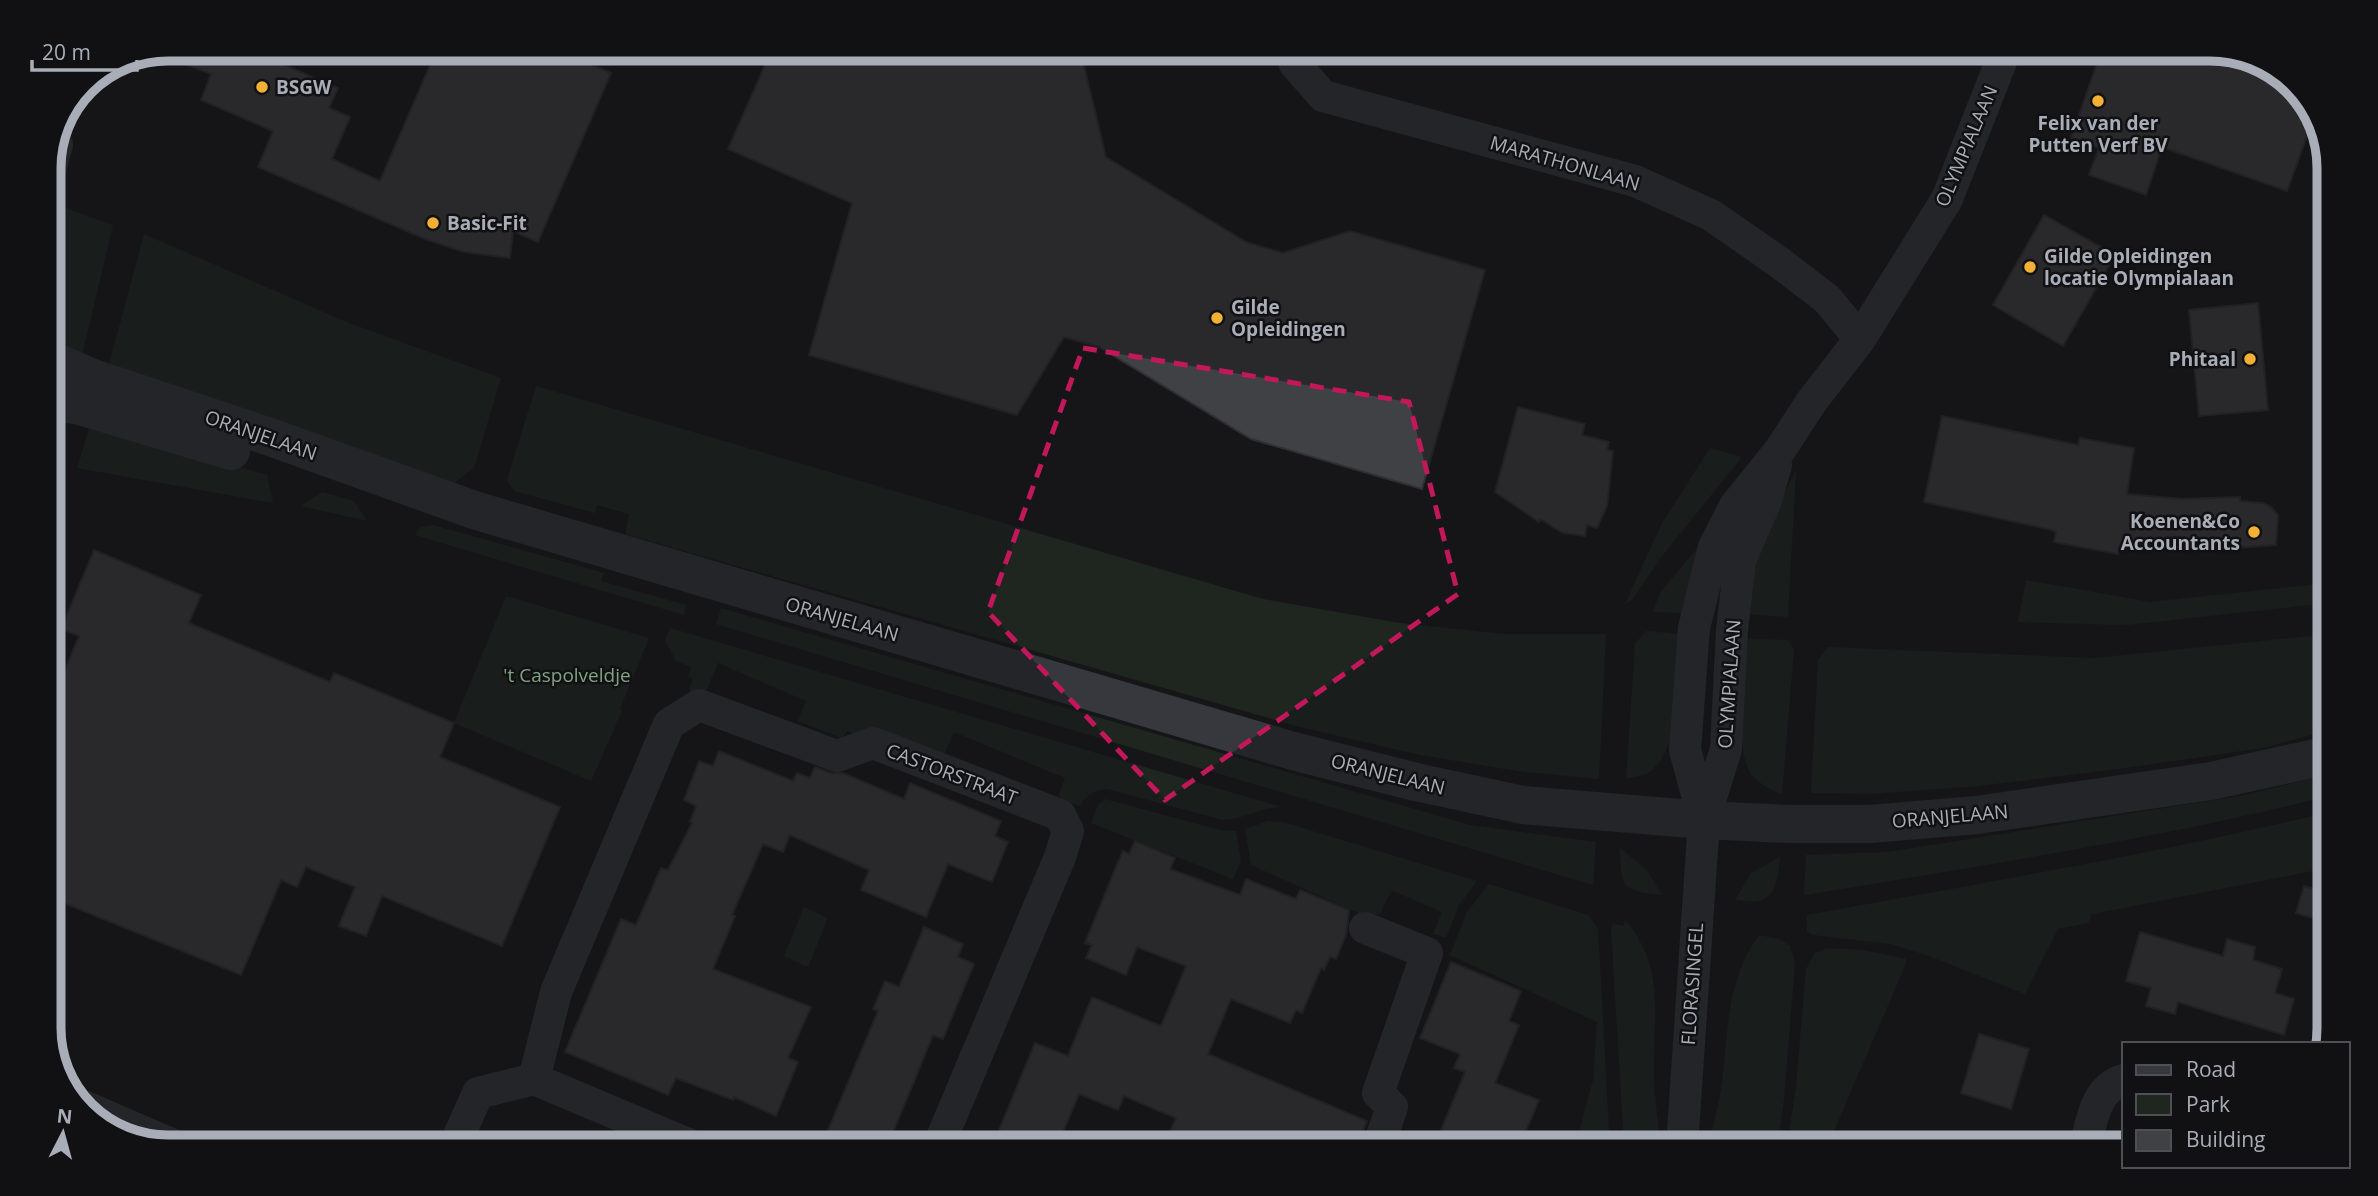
<svg xmlns="http://www.w3.org/2000/svg" width="2378" height="1196" viewBox="0 0 2378 1196" font-family="'Open Sans',sans-serif">
<style>
.green{fill:#1e261f}
.building{fill:#404145;stroke:#303034;stroke-width:2}
.lines{fill:none;stroke-linecap:round;stroke-linejoin:round}
.minor{stroke:#37383d;stroke-width:32}
.tertiary{stroke:#37383d;stroke-width:38}
.marked{fill:none;stroke:#c2185b;stroke-width:5;stroke-dasharray:14 9;stroke-linejoin:round}
.poi-dot{fill:#f2b134;stroke:#111113;stroke-width:2.5}
.labels{text-anchor:middle;stroke-width:5;stroke-linejoin:round;paint-order:stroke}
.poi-label{font-size:19px;font-weight:bold;fill:#a8adb8;stroke:#111113;text-anchor:start}
.street-label{font-size:19px;fill:#a8adb8;stroke:#111113}
.park-label{font-size:19px;fill:#7fa381;stroke:#111113}
.rim{fill:none;stroke:#a8adb8;stroke-width:9}
</style>
<rect width="100%" height="100%" fill="#161618"/>
<path class="green" d="M57 205 113 225 80 364 49 341V226Z
M144 234 349 323 501 378 474 468 453 484 107 372Z
M536 386 1263 599 1400 623 1505 634H1606L1599 779 1517 771 1420 755 1300 727 625 534 629 514 597 505 595 513 514 491 507 480Z
M91 423 267 475 273 503 77 468Z
M1710 448 1742 457 1663 555 1632 600 1625 604 1662 523Z
M1796 471 1788 617 1746 614 1756 555 1771 519Z
M322 492 354 501 367 521 301 506Z
M433 525 604 573 601 581 686 605 684 615 415 535 421 527Z
M1707 537 1684 613 1652 612 1662 590Z
M2026 580 2150 602 2327 583V592L2321 604 2127 625 2018 622Z
M506 596 649 638 620 709 622 711 591 781 454 723Z
M721 608 1470 825 1596 842 1593 885 716 624Z
M670 628 1281 807C1260 808 1244 819 1223 820L1107 789C1094 791 1086 794 1080 806L1061 799 1059 794 1065 778 956 733 953 734 941 762 929 764 848 731 841 738 798 721 806 701 718 663 704 696 689 690 693 679 688 676 691 667 676 661 665 640Z
M1646 631 1682 634C1679 673 1682 744 1652 770 1646 776 1634 777 1626 779L1635 644Z
M2329 634V730L2263 748 2118 769 1979 786 1871 794 1811 793 1818 659 1828 647 2094 658Z
M1744 639 1788 640 1794 649 1782 795C1770 789 1755 783 1748 769 1737 747 1744 667 1744 639Z
M2329 774V796C2156 839 1979 866 1804 895L1806 855 1888 852 2246 795Z
M1105 799 1220 830 1236 831 1241 862 1233 879 1091 823 1098 805Z
M2329 812V868L2092 914 2088 923 2058 929 2025 994 1929 956 1890 944 1812 935 1807 931V915C1981 883 2156 854 2329 812Z
M1268 821 1283 822 1477 881 1459 905 1446 938 1433 934 1441 914 1440 911 1393 891 1390 893 1380 914 1365 916 1251 865 1245 829Z
M1620 848 1646 869 1662 895C1623 891 1620 888 1620 848Z
M1780 857C1778 874 1778 897 1758 901 1751 903 1742 900 1735 900L1751 873Z
M1489 884 1588 915 1598 929 1610 1147H1575L1593 1080 1597 1022 1450 955 1467 912Z
M804 907 828 918 809 965 805 966 784 956Z
M1625 920C1668 969 1652 1022 1654 1082 1655 1103 1659 1125 1661 1147H1624L1611 929 1613 923 1623 926Z
M1759 935 1779 939 1790 946 1795 963 1784 1100 1777 1147H1708C1713 1126 1719 1104 1722 1082 1728 1031 1727 978 1759 935Z
M1827 948 1864 950 1906 959 1905 966 1827 1147H1787L1796 1086 1806 969 1815 953Z"/>
<path class="building" d="M169 49H284L282 64 338 88 329 108 350 117 332 159 380 181 437 49H555L611 73 538 242 513 231 510 258 464 252 425 239 258 167 273 131 201 100 211 74 155 52Z
M772 49H1080L1106 157 1246 242 1283 253 1350 231 1485 270 1422 489 1251 439 1099 347 1064 337 1017 415 809 355 852 203 728 149Z
M2102 49H2209L2262 61 2309 102 2314 117 2287 191 2162 147 2146 195 2089 175 2099 148 2071 138Z
M2044 215 2115 255 2063 346 1993 305Z
M2258 303 2268 410 2199 416 2189 310Z
M1518 407 1585 424 1582 435 1609 442 1607 450 1613 451 1607 506 1597 528 1587 525 1585 536 1563 533 1540 519 1539 522 1495 492Z
M1942 416 2078 445 2080 438 2134 448 2127 494 2182 499 2240 497V501L2263 503 2271 507 2278 515 2276 545 2211 550 2120 544 2118 554 2054 542 2056 532 2048 529 1924 502Z
M94 550 201 595 189 623 330 682 334 673 454 723 440 757 560 807 502 946 382 896 366 936 339 926 355 887 306 867 297 887 281 880 241 975 49 897V709L79 636 61 629Z
M719 751 793 781 797 773 810 778 815 767 831 773H843L904 799 910 783 1001 821 995 836 1008 842 992 882 948 864 926 917 861 890 869 870 790 835 783 852 763 844 732 915 735 916 713 969 811 1007 788 1058 798 1062 776 1116 734 1097 733 1100 676 1078 668 1095 565 1052 621 919 636 925 661 868 668 870 692 823 690 822 696 806 684 800 699 761 713 766Z
M1135 841 1175 858 1170 869 1240 895 1246 879 1296 899 1300 890 1349 910 1346 935 1336 959 1330 957 1324 970 1321 968 1302 1013 1296 1010 1290 1023 1231 999 1208 1054 1367 1121 1356 1147H1163L1176 1118 1124 1096 1118 1110 1079 1094 1057 1147H992L1035 1043 1068 1056 1092 997 1161 1026 1186 966 1137 947 1126 975 1086 958 1092 945 1085 943 1116 867 1123 851 1129 854Z
M2304 886 2329 893V923L2296 913Z
M924 927 963 944 958 957 974 964 943 1039 933 1035 887 1147H821L878 1011 873 1009 885 981 899 987Z
M2140 932 2223 956 2227 939 2255 947 2253 960 2282 969 2275 993 2294 999 2284 1035 2178 1002 2175 1014 2146 1006 2151 988 2126 981Z
M1451 962 1521 991 1509 1021 1519 1025 1495 1083 1539 1100 1519 1147H1434L1465 1072 1454 1068 1460 1054 1420 1038Z
M1979 1034 2029 1049 2011 1109 1961 1093Z"/>
<g class="lines">
<path class="minor" d="M1296 49 1295 64 1323 96 1635 181 1711 215 1780 263 1827 299 1860 339
M49 173 57 145
M2329 345V360
M1704 820 1685 750 1694 628 1714 547 1735 506 1780 450 1812 401 1860 339 1947 199 2006 49
M1365 928 1427 953 1378 1093 1392 1107 1378 1147
M534 1079 556 992 669 724 699 705 837 756 873 743 1060 815 1068 831 1060 857 938 1147
M83 1106 178 1147
M454 1147 478 1093 534 1079 695 1147
M1682 1147 1704 820 1726 749 1732 630 1740 560 1765 503 1776 465
M2085 1147C2092 1121 2095 1088 2124 1080"/>
<path class="tertiary" d="M49 359 90 377 270 437 474 510 1293 751 1416 782 1523 805 1704 820 1788 824H1870L1977 815 2211 781 2329 755
M49 401 80 406 231 451"/>
</g>
<path d="M0 0H2378V1196H0ZM1083 348 1409 402 1458 594 1165 800 988 612Z" fill="#161618" fill-opacity=".55" fill-rule="evenodd"/>
<path class="marked" d="M1083 348 1409 402 1458 594 1165 800 988 612Z"/>
<g class="poi-dot">
<circle cx="262" cy="87" r="7"/>
<circle cx="2098" cy="101" r="7"/>
<circle cx="433" cy="223" r="7"/>
<circle cx="2030" cy="267" r="7"/>
<circle cx="1217" cy="318" r="7"/>
<circle cx="2250" cy="359" r="7"/>
<circle cx="2254" cy="532" r="7"/>
</g>
<g class="labels">
<g class="poi-label">
<text x="276" y="94">BSGW</text>
<text x="2098" y="130" text-anchor="middle">Felix van der<tspan x="2098" dy="22">Putten Verf BV</tspan></text>
<text x="447" y="230">Basic-Fit</text>
<text x="2044" y="263">Gilde Opleidingen<tspan x="2044" dy="22">locatie Olympialaan</tspan></text>
<text x="1231" y="314">Gilde<tspan x="1231" dy="22">Opleidingen</tspan></text>
<text x="2236" y="366" text-anchor="end">Phitaal</text>
<text x="2240" y="528" text-anchor="end">Koenen&amp;Co<tspan x="2240" dy="22">Accountants</tspan></text>
</g>
<g class="street-label">
<text transform="translate(1966 146) rotate(-67)" y="7">OLYMPIALAAN</text>
<text transform="translate(1565 163) rotate(16)" y="7">MARATHONLAAN</text>
<text transform="translate(261 435) rotate(19)" y="7">ORANJELAAN</text>
<text transform="translate(842 619) rotate(16)" y="7">ORANJELAAN</text>
<text transform="translate(1729 684) rotate(-86)" y="7">OLYMPIALAAN</text>
<text transform="translate(952 774) rotate(21)" y="7">CASTORSTRAAT</text>
<text transform="translate(1388 774) rotate(14)" y="7">ORANJELAAN</text>
<text transform="translate(1950 816) rotate(-5)" y="7">ORANJELAAN</text>
<text transform="translate(1692 984) rotate(-86)" y="7">FLORASINGEL</text>
</g>
<g class="park-label">
<text x="567" y="682">'t Caspolveldje</text>
</g>
</g>
<path d="M0 0H2378V1196H0ZM168 61H2210A107 107 0 0 1 2317 168V1028A107 107 0 0 1 2210 1135H168A107 107 0 0 1 61 1028V168A107 107 0 0 1 168 61Z" fill="#111113" fill-rule="evenodd"/>
<path class="rim" d="M168 61H2210A107 107 0 0 1 2317 168V1028A107 107 0 0 1 2210 1135H168A107 107 0 0 1 61 1028V168A107 107 0 0 1 168 61Z"/>
<rect x="2122" y="1042" width="228" height="126" fill="#111113" stroke="#4d4f55" stroke-width="2"/>
<rect x="2136" y="1065" width="35" height="10" fill="#37383d" stroke="#4d4f55" stroke-width="2"/>
<text x="2186" y="1077" font-size="21" fill="#a8adb8">Road</text>
<rect x="2136" y="1094" width="35" height="21" fill="#1e261f" stroke="#4d4f55" stroke-width="2"/>
<text x="2186" y="1112" font-size="21" fill="#a8adb8">Park</text>
<rect x="2136" y="1130" width="35" height="21" fill="#404145" stroke="#4d4f55" stroke-width="2"/>
<text x="2186" y="1147" font-size="21" fill="#a8adb8">Building</text>
<g transform="translate(63 1133) rotate(6)" stroke="#111113" stroke-width="5" paint-order="stroke">
<path d="M0-5L12 26L0 18L-12 26Z" fill="#a8adb8"/>
<text y="-10" font-size="19" font-weight="bold" text-anchor="middle" fill="#a8adb8">N</text>
</g>
<path d="M32 60v10h105v-10" fill="none" stroke="#a8adb8" stroke-width="3.5"/>
<text x="42" y="60" font-size="21" fill="#a8adb8" stroke="#111113" stroke-width="5" paint-order="stroke">20 m</text>
</svg>
